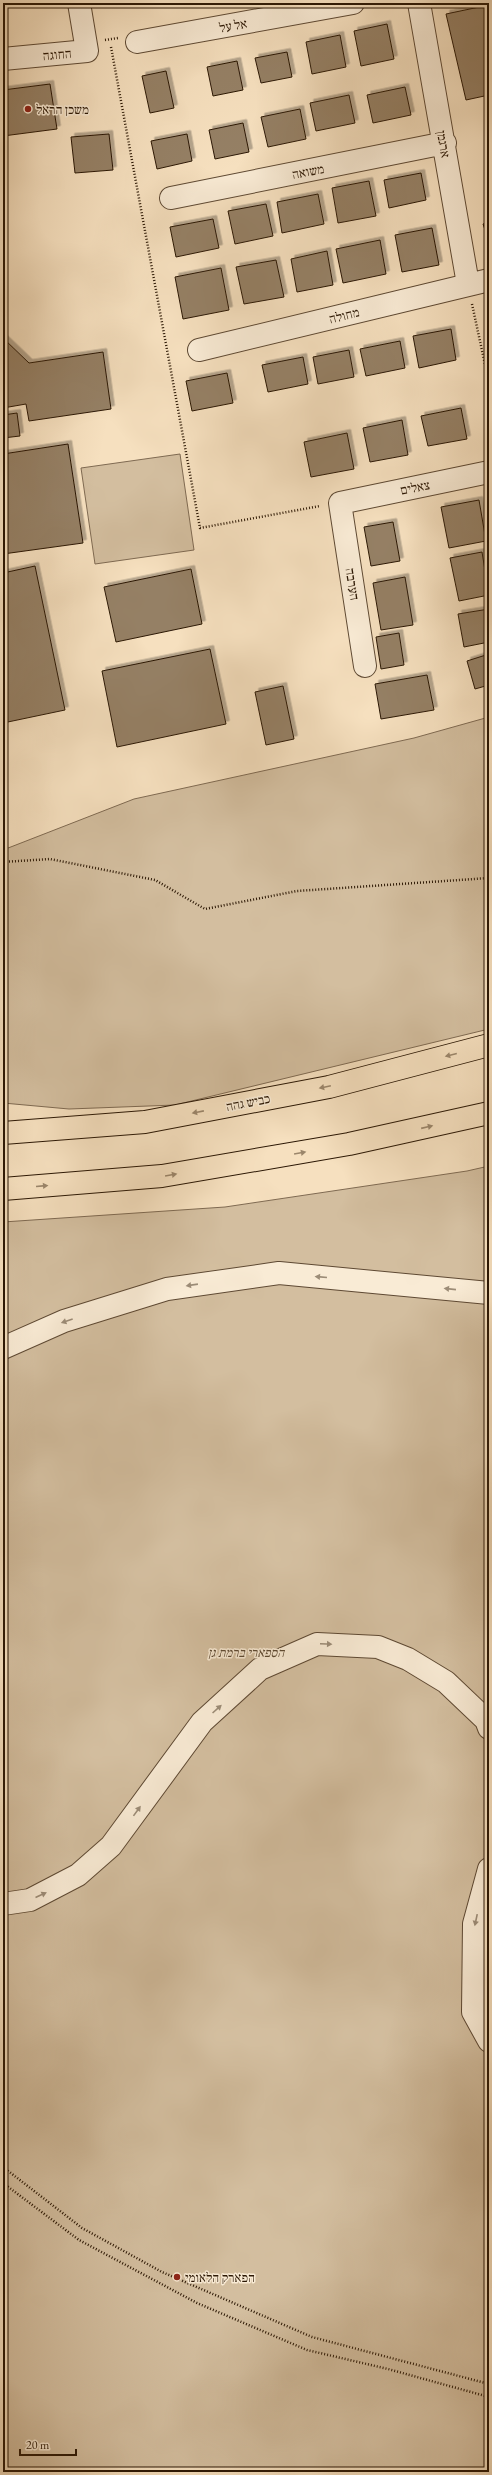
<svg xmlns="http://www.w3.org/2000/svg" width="492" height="2475" viewBox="0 0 492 2475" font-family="'EB Garamond','Frank Ruhl Libre',serif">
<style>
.green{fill:#d3be9f;stroke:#7f6a52}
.building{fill:#958065;stroke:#2b1704;filter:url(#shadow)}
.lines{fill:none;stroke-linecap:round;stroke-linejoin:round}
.minor-casing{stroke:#5e4933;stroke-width:24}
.highway-casing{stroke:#2b1704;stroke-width:24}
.path{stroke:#2b1704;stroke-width:2.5;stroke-dasharray:1 2;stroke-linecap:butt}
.minor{stroke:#f9ebd5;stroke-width:22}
.highway{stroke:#f6e0bf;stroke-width:22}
.oneway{fill:#9b866b}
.oneway2{fill:#9c8c77}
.poi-dot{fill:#8f2418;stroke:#f9ebd5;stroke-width:1.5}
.labels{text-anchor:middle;stroke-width:3;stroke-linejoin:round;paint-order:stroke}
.street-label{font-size:13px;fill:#2b1704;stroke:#f9ebd5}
.poi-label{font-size:13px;fill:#2b1704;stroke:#f9ebd5;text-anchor:start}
.park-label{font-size:13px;font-style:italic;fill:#5d4932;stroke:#f9ebd5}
</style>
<defs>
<filter id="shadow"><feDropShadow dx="3.5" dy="-3.5" stdDeviation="0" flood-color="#0004"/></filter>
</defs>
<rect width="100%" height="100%" fill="#f6e0bf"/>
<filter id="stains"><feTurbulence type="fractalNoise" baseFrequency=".005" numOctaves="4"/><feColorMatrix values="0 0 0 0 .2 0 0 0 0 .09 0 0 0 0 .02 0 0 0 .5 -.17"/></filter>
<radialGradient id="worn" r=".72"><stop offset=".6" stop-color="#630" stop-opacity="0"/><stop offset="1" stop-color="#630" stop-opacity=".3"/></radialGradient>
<path class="green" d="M180 454 194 550 95 564 81 468Z
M489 717V1029L175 1105 69 1109 3 1103V850L134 799 414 738Z
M489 1166V2472H3V1222L225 1207 467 1171Z"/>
<path class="building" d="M484 6 489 29V95L466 100 446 14Z
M387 24 394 59 361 66 354 31Z
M340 35 346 67 312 74 306 42Z
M287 52 292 77 261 83 255 58Z
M237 61 243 90 213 96 207 67Z
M166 71 174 108 150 113 142 76Z
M50 84 57 129 3 136V90Z
M405 87 411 115 373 123 367 95Z
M349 95 355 123 316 131 310 103Z
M300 109 306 139 268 147 261 117Z
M243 123 249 152 215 159 209 130Z
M109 134 113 170 75 173 71 137Z
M187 134 192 161 157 169 151 141Z
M421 173 426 200 389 208 384 180Z
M369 181 376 216 338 223 332 188Z
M318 194 324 224 282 233 277 202Z
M266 204 273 236 235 244 228 211Z
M213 219 219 248 176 257 170 227Z
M489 222V242L483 224Z
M432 228 439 265 402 272 395 235Z
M380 240 386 274 343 283 336 249Z
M327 251 333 285 297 292 291 259Z
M276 260 284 297 244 304 236 267Z
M221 268 229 310 183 319 175 277Z
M451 329 456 360 419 368 413 336Z
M3 338 29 363 103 352 111 409 29 421 26 404 3 408Z
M400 341 405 368 366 376 360 349Z
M349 350 354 377 318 384 313 357Z
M303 357 308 384 268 392 262 365Z
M227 373 233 403 192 411 186 381Z
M461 408 467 439 428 446 421 416Z
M17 413 20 436 3 438V415Z
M402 420 408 455 370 462 363 428Z
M347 433 354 469 311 477 304 442Z
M68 444 83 543 3 554V454Z
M479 500 486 541 449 548 441 507Z
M393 522 400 561 371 566 364 527Z
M482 552 489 595 459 601 450 558Z
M35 566 65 710 3 723V573Z
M191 569 202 624 116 642 104 587Z
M405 577 413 625 381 630 373 583Z
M489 609V642L464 647 458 614Z
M399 633 404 665 381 669 376 637Z
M210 649 226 724 117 747 102 671Z
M489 654V685L475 689 467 661Z
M427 675 434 710 381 719 375 684Z
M283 686 294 739 266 745 255 692Z"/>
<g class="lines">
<defs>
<path id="minor" d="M419 3 468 284
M137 42 353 3
M3 59 87 51 79 3
M171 198 445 143
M199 350 489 280
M365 666 340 503 489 472
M3 1348 64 1321 167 1289 279 1273 489 1293
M489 1869 474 1924 473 2012 489 2041
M3 1904 30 1900 78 1875 111 1846 202 1722 260 1669 317 1644 378 1647 408 1659 446 1682 486 1720 489 1728"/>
<path id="highway" d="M3 1133 145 1122 329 1087 489 1045
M3 1189 162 1176 349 1144 489 1113"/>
</defs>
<use href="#minor" class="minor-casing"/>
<use href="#highway" class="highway-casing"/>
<path class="path" d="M105 40 118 38
M111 47 200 528 320 506
M472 304 489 383
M3 862 50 859 155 880 205 909 297 891 489 878
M3 2167 82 2228 162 2272 312 2337 489 2384
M3 2183 79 2240 197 2303 307 2350 388 2369 489 2397"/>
<use href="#minor" class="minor"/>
<use href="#highway" class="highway"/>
</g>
<defs><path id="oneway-solid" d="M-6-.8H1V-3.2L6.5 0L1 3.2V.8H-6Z"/></defs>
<g class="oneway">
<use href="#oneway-solid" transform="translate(451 1055) rotate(166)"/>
<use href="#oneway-solid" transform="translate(325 1087) rotate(168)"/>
<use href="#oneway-solid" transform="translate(198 1112) rotate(169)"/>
<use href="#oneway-solid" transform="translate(427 1127) rotate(-13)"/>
<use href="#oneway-solid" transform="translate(300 1153) rotate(-10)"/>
<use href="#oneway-solid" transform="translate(171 1175) rotate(-10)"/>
<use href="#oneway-solid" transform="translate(42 1186) rotate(-5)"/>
</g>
<g class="oneway2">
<use href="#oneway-solid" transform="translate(321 1277) rotate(-175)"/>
<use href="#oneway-solid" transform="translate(192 1285) rotate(172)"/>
<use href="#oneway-solid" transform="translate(450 1289) rotate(-174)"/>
<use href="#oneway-solid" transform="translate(67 1321) rotate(161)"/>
<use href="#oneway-solid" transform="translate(326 1644) rotate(2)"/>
<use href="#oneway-solid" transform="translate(217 1709) rotate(-42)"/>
<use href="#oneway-solid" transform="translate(137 1811) rotate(-54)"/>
<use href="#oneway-solid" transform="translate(41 1895) rotate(-24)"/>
<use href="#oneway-solid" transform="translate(476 1920) rotate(102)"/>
</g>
<g class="poi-dot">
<circle cx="28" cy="109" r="4"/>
<circle cx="177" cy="2277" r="4"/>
</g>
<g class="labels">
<g class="street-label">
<text transform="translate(233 25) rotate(-10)" y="5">אל על</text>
<text transform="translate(57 54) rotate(-5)" y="5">החוגה</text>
<text transform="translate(444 144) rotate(80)" y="5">ארגמן</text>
<text transform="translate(308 171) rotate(-11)" y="5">משואה</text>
<text transform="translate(344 315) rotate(-14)" y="5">מחולה</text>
<text transform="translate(415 487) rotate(-11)" y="5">צאלים</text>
<text transform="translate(353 584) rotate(81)" y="5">הערבה</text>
<text transform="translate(248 1102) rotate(-11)" y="5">כביש גהה</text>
</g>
<g class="poi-label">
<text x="36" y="114">משכן הראל</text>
<text x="185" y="2282">הפארק הלאומי</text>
</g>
<g class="park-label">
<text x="246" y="1657">הספארי ברמת גן</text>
</g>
</g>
<rect width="492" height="2475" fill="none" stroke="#f6e0bf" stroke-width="16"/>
<rect x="4" y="4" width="484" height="2467" fill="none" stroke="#2b1704" stroke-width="2"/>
<rect x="8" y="8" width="476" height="2459" fill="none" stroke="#2b1704"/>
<path d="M20 2449v6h56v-6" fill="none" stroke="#2b1704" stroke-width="2"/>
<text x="26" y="2449" font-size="12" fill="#2b1704" stroke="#f9ebd5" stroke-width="3" paint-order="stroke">20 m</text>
<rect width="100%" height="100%" filter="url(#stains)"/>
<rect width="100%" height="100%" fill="url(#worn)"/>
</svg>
